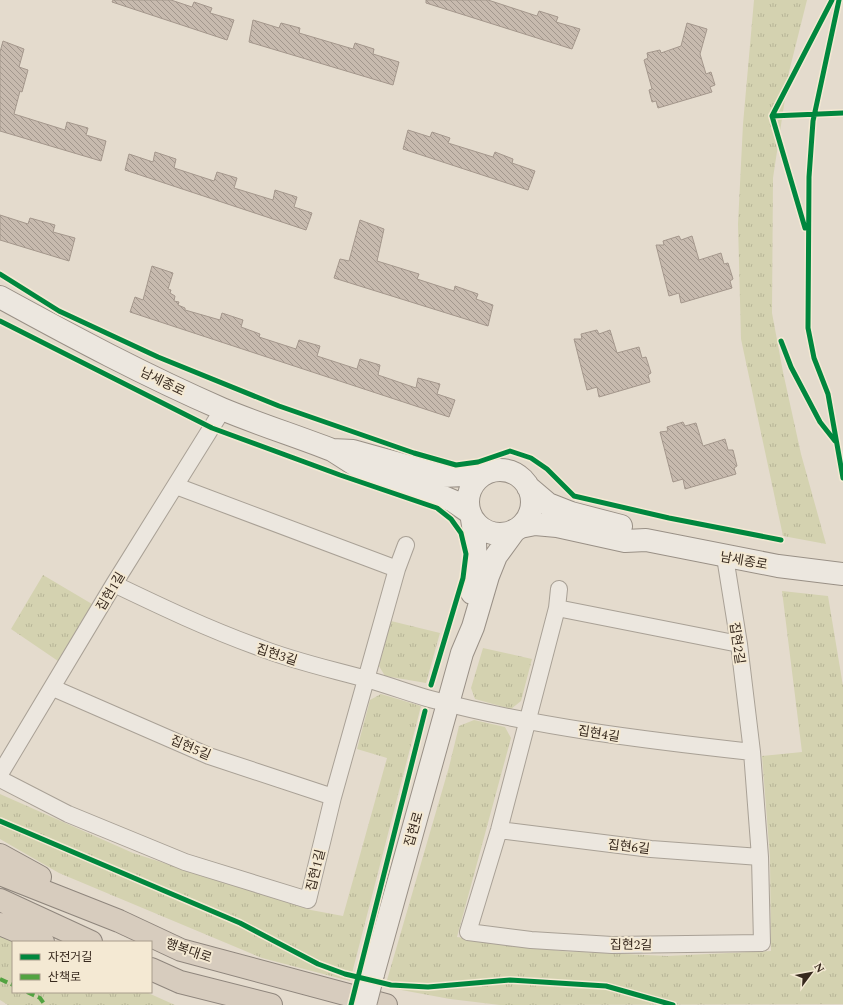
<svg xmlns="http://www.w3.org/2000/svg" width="843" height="1005" viewBox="0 0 843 1005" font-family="Spectral,'Noto Sans KR',serif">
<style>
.grass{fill:url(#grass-tufts)}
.building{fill:url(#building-back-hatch);stroke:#a4978c}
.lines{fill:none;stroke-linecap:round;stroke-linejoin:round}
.street-casing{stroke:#a9a196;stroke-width:18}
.secondary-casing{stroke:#999086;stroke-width:24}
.highway-casing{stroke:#8f867d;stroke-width:24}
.street{stroke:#ece7df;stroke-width:16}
.secondary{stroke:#ece7df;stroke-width:22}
.highway{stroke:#d7ccbe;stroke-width:22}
.secondary-bridge-casing{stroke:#999086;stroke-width:24;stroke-linecap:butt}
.secondary-bridge{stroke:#ece7df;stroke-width:22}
.quiet{stroke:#53a341;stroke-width:4;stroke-dasharray:8 4;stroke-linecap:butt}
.cycleway-casing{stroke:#f4e9d3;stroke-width:8}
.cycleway{stroke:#00873e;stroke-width:5}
.labels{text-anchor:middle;stroke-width:4;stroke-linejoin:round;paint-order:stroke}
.street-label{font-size:13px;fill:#37291e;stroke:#f4e9d3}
</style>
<defs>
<pattern id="grass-tufts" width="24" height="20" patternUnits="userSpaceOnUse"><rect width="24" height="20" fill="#d4d2b0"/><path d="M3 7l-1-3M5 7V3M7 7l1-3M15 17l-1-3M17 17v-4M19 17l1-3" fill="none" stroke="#b7b497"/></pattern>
<pattern id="building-back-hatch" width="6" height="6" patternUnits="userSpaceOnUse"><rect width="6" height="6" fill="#c7baae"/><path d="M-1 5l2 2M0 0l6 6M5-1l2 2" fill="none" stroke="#a2978d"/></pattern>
</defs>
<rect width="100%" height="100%" fill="#e4dbcd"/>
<path class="grass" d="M754 0H807L789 72 773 178 772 313 783 372 801 454 826 544 783 536 741 339 738 224 743 124Z
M43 575 92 604 58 661 11 629Z
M782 591 828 596 843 686V1004L500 1005 450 999 385 987 449 767 459 726 474 720 505 727 511 738 457 937 561 951 667 956 771 951 770 858 762 756 802 752Z
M391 621 440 633 426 683 385 676 379 666Z
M483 648 532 659 521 701 511 709 475 699 471 688Z
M381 694 421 706 350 981 262 958 59 873 0 839V794L133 853 311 910 343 916 387 758 357 749 370 700Z
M0 929 31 942H13V992H146L175 1005H8L0 1000Z"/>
<path class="building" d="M113 0H171L192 7 194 2 212 8 210 13 234 20 227 40 112 2Z
M426 0H488L537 16 539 11 558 17 556 22 580 29 572 49 426 3Z
M253 20 279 28 281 23 300 28 299 33 353 49 355 43 374 49 373 54 399 62 393 85 249 42Z
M687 23 707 29 700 54 706 74 711 72 715 85 710 87 712 92 658 108 656 101 652 102 649 90 652 89 644 60 648 58 647 53 660 50 661 53 681 46Z
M3 41 24 49 19 67 28 70 22 92 20 91 14 114 65 130 67 122 88 128 86 135 106 141 101 161 0 131V52Z
M408 130 430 137 432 132 450 138 448 143 493 157 495 152 513 159 512 163 535 171 528 190 403 149Z
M155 152 176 159 174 168 214 181 217 172 237 178 234 188 273 200 275 190 297 197 294 207 312 213 306 230 125 170 129 154 153 162Z
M0 215 28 224 30 218 55 225 53 232 75 238 69 261 0 240Z
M360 220 384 229 377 261 419 274 417 279 454 291 455 286 478 294 476 299 493 305 488 326 334 278 340 259 349 261Z
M679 236 681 240 692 236 699 260 721 253 724 264 728 263 733 279 730 281 732 288 681 303 679 293 669 296 656 245H664L663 241Z
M152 266 173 273 168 289 171 290 170 293 175 296 174 301 179 302 178 305 185 308V310L220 320 222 313 243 320 241 327 260 334 259 337 296 349 299 340 320 346 317 356 357 369 360 359 380 365 378 375 416 388 418 378 440 384 437 394 455 400 449 417 130 312 135 297 143 300Z
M597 330 599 334 610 330 617 353 639 347 642 358 646 357 651 373 648 375 650 382 599 397 597 387 587 390 574 339H582L581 334Z
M683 422 685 426 696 423 703 446 725 439 728 450H733L737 466 734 468 736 474 685 489 683 479 673 482 660 432 668 431 667 427Z"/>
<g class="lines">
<defs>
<path id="street" d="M176 486 397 569
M114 584C162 607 208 629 258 647 293 661 330 669 366 679 388 685 409 693 430 699 536 727 644 740 752 752
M559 589 557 608 499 830 468 932 531 940 612 945 762 943 760 857 752 752 739 644 725 557
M557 608 739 644
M53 688 209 756 333 797
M0 774 114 584 223 409
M0 779 68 814 185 862 308 900 333 797 397 569 406 545
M499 830 651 849 760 857"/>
<path id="secondary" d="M0 297C73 337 146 376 222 409 258 424 296 436 332 450
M468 502a32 32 0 1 1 64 0a32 32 0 1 1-64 0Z
M528 487 548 504 571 513 621 526
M469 512 453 501 432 492 357 466 332 450 353 451 443 476 484 474
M520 527 535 524 557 526 625 541 646 540 778 566 843 574
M472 593C476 565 477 547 472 519
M373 974 462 653 473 627 488 576 496 556 515 530"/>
<path id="highway" d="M0 855 40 877
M0 874 119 921 181 950 386 1005
M0 900 91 942
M0 924 43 942
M151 969 180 982 271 1005"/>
</defs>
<use href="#street" class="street-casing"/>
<use href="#secondary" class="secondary-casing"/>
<use href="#highway" class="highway-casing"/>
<use href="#street" class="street"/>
<use href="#secondary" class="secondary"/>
<use href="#highway" class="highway"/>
<defs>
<path id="secondary-bridge" d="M365 1005 373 974"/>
</defs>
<use href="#secondary-bridge" class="secondary-bridge-casing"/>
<use href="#secondary-bridge" class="secondary-bridge"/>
<path class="quiet" d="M0 979 13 985
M27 992 40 998 45 1005"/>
<defs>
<path id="cycleway" d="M839 0 813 121 809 177 808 328 814 358 828 394 843 478
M772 116 843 113
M805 228 772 116 832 0
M0 274 59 311 158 357 279 406 414 453 456 465 478 462 510 451 531 458 547 469 574 496 669 518 781 540
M0 321 212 428 340 475 437 508 451 519 461 533 466 554 463 578 431 685
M781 341 791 367 820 422 835 441
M0 821 240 923 318 964 345 974 391 985 428 987 510 980 606 986 673 1005
M351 1005 425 711"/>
</defs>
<use href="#cycleway" class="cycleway-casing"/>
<use href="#cycleway" class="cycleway"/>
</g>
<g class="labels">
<g class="street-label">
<text transform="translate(163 381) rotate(26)" y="5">남세종로</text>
<text transform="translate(744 560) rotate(10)" y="5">남세종로</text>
<text transform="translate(110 591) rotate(-59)" y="5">집현1길</text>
<text transform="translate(738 643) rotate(82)" y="5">집현2길</text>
<text transform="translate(277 654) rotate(18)" y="5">집현3길</text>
<text transform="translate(599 733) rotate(9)" y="5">집현4길</text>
<text transform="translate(191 747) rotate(23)" y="5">집현5길</text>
<text transform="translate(413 829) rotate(-74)" y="5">집현로</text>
<text transform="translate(629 846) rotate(7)" y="5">집현6길</text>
<text transform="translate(315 870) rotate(-76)" y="5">집현1길</text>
<text transform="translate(631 944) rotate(1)" y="5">집현2길</text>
<text transform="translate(189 950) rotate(19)" y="5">행복대로</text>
</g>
</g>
<rect x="12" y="941" width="140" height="52" fill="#f4e9d3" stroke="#a89c8b"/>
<rect x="20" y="954" width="20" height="6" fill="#00873e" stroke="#a89c8b"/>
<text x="48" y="961" font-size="12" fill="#37291e">자전거길</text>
<rect x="20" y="974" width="20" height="6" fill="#53a341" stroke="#a89c8b"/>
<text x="48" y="981" font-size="12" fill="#37291e">산책로</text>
<g transform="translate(811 973) rotate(58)" stroke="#f4e9d3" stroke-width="3" paint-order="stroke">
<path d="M0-3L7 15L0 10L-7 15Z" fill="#37291e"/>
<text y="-6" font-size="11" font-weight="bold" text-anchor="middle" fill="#37291e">N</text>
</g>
</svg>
